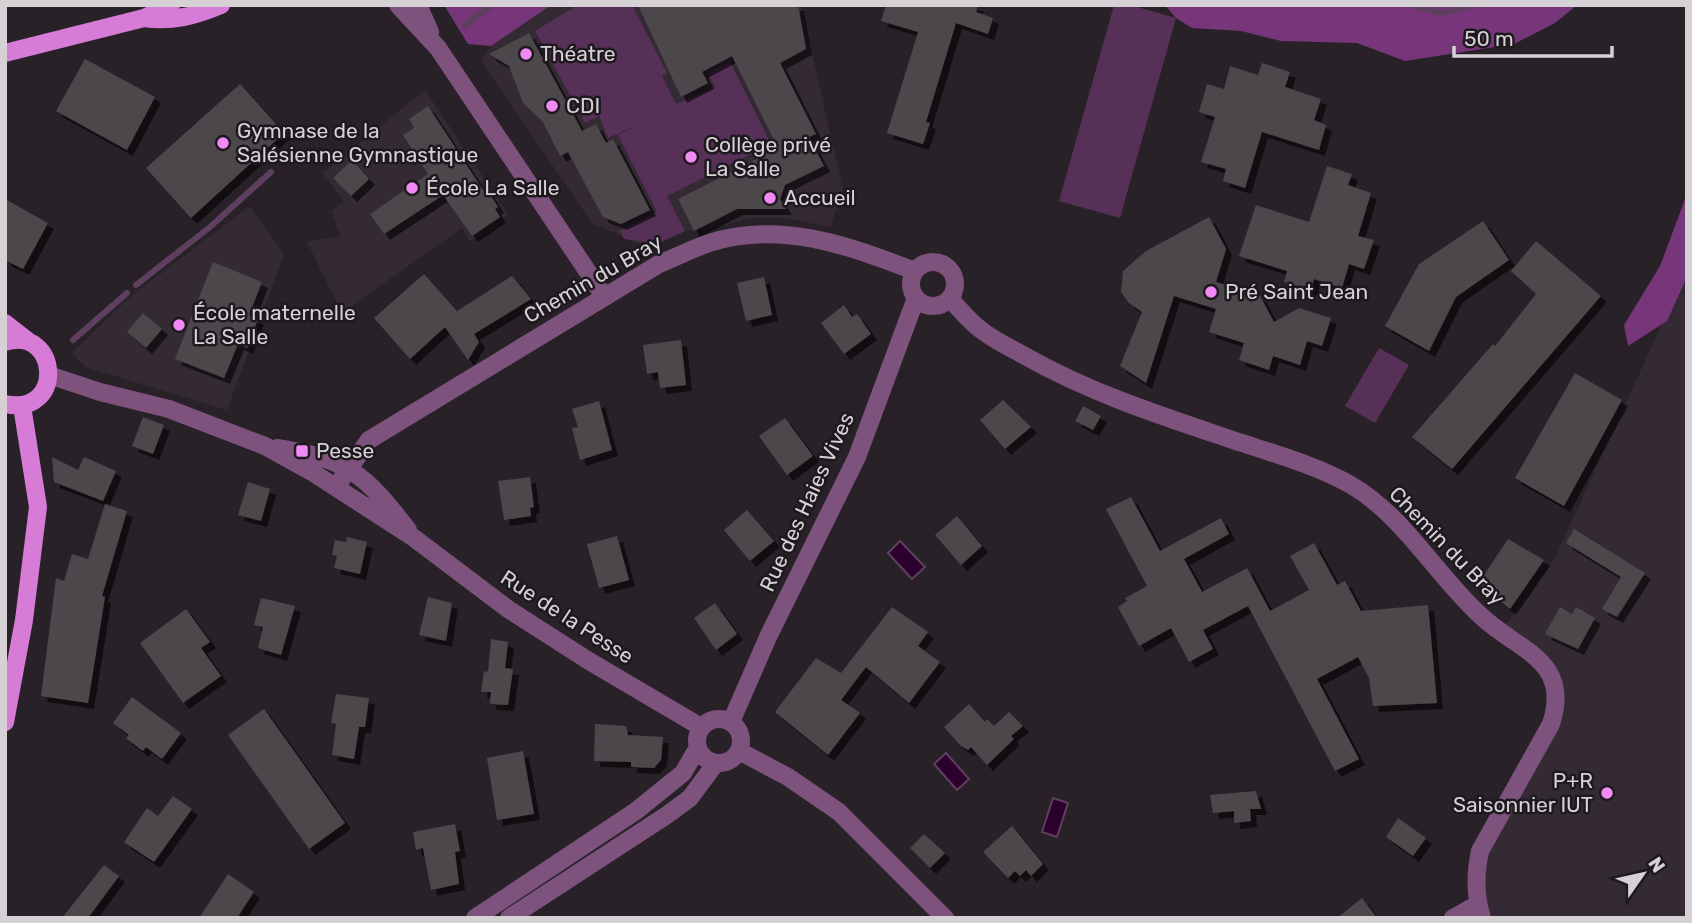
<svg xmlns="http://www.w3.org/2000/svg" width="1692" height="923" viewBox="0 0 1692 923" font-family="Rubik,sans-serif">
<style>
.built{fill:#342a34}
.green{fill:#573057}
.forest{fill:#773679}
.water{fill:#2b002d;stroke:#5e3f5f;stroke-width:2}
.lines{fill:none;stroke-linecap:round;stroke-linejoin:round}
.stream{stroke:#5e3f5f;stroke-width:6}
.building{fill:#4c464c;filter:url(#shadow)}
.minor{stroke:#7d527d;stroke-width:18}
.major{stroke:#d67cd7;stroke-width:18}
.poi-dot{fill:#f18af4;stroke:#1e191e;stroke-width:2.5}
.labels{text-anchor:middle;stroke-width:5;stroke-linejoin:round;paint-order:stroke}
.poi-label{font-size:21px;fill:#d5d1d5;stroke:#1e191e;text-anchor:start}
.street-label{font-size:21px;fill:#d5d1d5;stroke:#1e191e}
</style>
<defs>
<filter id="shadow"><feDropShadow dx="6" dy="6" stdDeviation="0" flood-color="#0009"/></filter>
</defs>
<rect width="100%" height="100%" fill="#282228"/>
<path class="built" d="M551 5H801L843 190 830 227 784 218H750L706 230 685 231 657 244 637 243 592 223 481 61 491 46Z
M425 90 508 214 470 242 462 228 342 313 307 242 340 236 332 211 344 202 323 173Z
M250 206 284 254 227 410 85 367 72 353 130 297Z
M1687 269V918H1483L1477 865 1551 724 1554 686 1500 633 1555 558Z"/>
<path class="green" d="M578 5H632L667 73 662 76 676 104 715 87 708 73 730 62 771 144 667 196 685 231 657 244 624 239 620 231 657 212 618 135 637 125 608 138 599 116 585 123 535 31Z
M1114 5H1130L1176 18 1120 218 1059 201Z
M1379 348 1409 365 1375 423 1345 406Z"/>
<path class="forest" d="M444 5H551L491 46 468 44Z
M1165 5H1577L1555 23 1514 44 1405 61 1357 43 1281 41 1241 31 1192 28 1176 18Z
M1687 194V277L1667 321 1628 346 1624 325 1660 266Z"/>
<path class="water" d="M900 541 925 567 912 579 888 553Z
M946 753 969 779 957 790 934 764Z
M1053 798 1068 803 1057 837 1042 832Z"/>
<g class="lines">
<path class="stream" d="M1411 5 1442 13 1474 5
M464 26 492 5
M136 285 210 227 271 172
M73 340 127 293"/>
</g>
<path class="building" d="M638 5H798L806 49 780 63 816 134 809 137 824 166 785 185 780 199 786 209H737L694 231 678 199 778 148 732 56 702 72 708 83 681 97Z
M886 5H978L976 12 993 18 988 34 956 23 926 122 930 123 923 144 887 133 918 32 881 21Z
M529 33 582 131 596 124 606 143 613 139 650 210 621 224 603 217 568 152 560 156 543 122 523 103 509 66 489 54Z
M85 59 155 97 127 150 56 111Z
M1262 63 1290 72 1285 87 1321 99 1314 120 1326 125 1319 150 1262 132 1245 188 1223 181 1226 169 1201 162 1215 117 1199 112 1207 84 1224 89 1230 66 1258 75Z
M240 84 284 133 191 218 146 168Z
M428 106 483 190 486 188 498 207 495 209 500 217 472 236 443 195 384 234 370 214 428 174 403 135 414 128 409 119Z
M352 160 369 179 351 196 333 178Z
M1327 166 1352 174 1348 185 1371 193 1358 236 1374 240 1364 269 1349 264 1342 288 1314 279 1311 290 1284 282 1287 271 1239 256 1256 205 1309 222Z
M5 199 48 223 23 269 5 260Z
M1209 217 1226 249 1216 282 1260 296 1274 322 1299 308 1331 318 1322 346 1307 341 1300 365 1273 356 1269 370 1239 360 1244 343 1209 332 1216 309 1174 296 1146 383 1120 366 1142 312 1129 303 1121 292 1123 271 1146 251Z
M1483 221 1509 260 1456 297 1429 351 1385 326 1419 264Z
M1536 241 1601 296 1452 469 1412 437 1493 344 1495 346 1536 294 1511 271Z
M213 262 262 282 249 315 258 319 247 348 238 344 224 378 175 359Z
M424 274 457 311 512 276 531 299 474 334 479 342 468 360 445 327 410 359 374 318Z
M764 277 772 315 746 321 737 283Z
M844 305 852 317 857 314 871 334 844 354 821 323Z
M143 313 162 329 146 348 127 332Z
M681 340 686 385 660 388 658 372 647 374 643 345Z
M1575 373 1622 400 1564 506 1515 478Z
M1003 400 1031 427 1005 449 980 420Z
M599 401 612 450 580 460 572 428 578 427 572 409Z
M1083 406 1101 416 1093 430 1075 421Z
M143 417 164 425 153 454 132 446Z
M785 418 813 456 787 475 759 436Z
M52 457 78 470 84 457 116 471 103 501 54 482Z
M530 477 534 507 530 508 531 516 504 520 498 481Z
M248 482 270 489 261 521 238 515Z
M1131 497 1160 551 1221 518 1229 534 1184 559 1202 592 1247 568 1270 611 1309 590 1290 556 1314 543 1337 585 1345 581 1361 611 1428 605 1437 703 1373 706 1369 678 1358 657 1317 679 1359 759 1335 771 1248 606 1203 630 1213 649 1189 662 1171 628 1139 646 1118 607 1127 601 1125 598 1147 586 1106 509Z
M105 504 127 511 102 596 105 597 88 703 41 696 56 578 64 581 72 554 88 559Z
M747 510 774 541 750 561 724 530Z
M957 516 982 546 961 565 935 535Z
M1574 529 1645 573 1617 617 1602 609 1621 577 1566 543Z
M617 536 629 580 599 588 587 544Z
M347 537 367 542 360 574 334 568 337 556 332 555 335 540 346 542Z
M1508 539 1544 560 1510 609 1478 584Z
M428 597 452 603 446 641 419 635Z
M261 598 295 606 281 655 258 648 263 627 254 625Z
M715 603 737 634 716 650 694 618Z
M892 607 928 632 918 646 940 662 909 703 866 667 841 700 860 713 828 755 775 712 816 658 841 673Z
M1560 607 1572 614 1576 607 1595 618 1578 649 1545 634Z
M186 609 210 642 201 648 221 676 183 703 140 643Z
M491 639 508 642 505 668 513 669 508 705 490 704 491 692H481L484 671 488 672Z
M336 694 369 698 365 727H359L354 759 332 755 336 724 331 723Z
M132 697 181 733 162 759 146 747 143 751 126 738 129 735 113 723Z
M969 704 985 722 987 719 994 726 1009 712 1023 726 1011 736 1014 739 987 765 971 747 968 750 960 745 944 727Z
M264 709 345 823 309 849 228 735Z
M595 724 626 726 628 735 663 737 661 760 654 768 631 767V762L594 761Z
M523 751 534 814 497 820 487 758Z
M1256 791 1261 809H1250L1251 821 1234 823V811L1213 813 1210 795Z
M173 796 192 809 154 862 124 842 147 808 158 816Z
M1398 818 1426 838 1413 856 1386 837Z
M455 824 460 851 455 852 459 884 431 890 423 848 416 850 413 832Z
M1012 826 1043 864 1031 876 1026 870 1020 876 1015 871 1008 878 983 852Z
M924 834 945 853 930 868 910 848Z
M104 865 119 876 88 918H62Z
M228 874 254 892 237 918H199Z
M1362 898 1377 918H1337Z"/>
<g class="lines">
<path class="minor" d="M398 5 438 48 604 296
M418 5 430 32
M911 284a22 22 0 1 1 44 0a22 22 0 1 1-44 0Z
M950 299C960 309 969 321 980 329 993 340 1011 348 1025 356 1094 395 1168 418 1242 443 1279 455 1317 466 1351 485 1404 516 1436 575 1481 616 1518 651 1572 660 1551 724L1480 851C1475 874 1475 896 1482 918
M49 375 100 392 169 409 265 446 312 472 414 538 508 609 589 661 701 727
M277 448C348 459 365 474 408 530
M336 487 369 440 659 264C676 257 692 249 709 243 781 220 849 246 915 271
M697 741a22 22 0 1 1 44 0a22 22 0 1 1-44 0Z
M731 722 768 637 857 457 916 298
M739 751 788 777 839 812 945 918
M475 918 636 811 683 773 697 749
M509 918 667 815 690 798 716 763
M1453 918 1478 904"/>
<path class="major" d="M144 18C172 22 195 16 221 5
M5 53 144 18 171 5
M5 323 28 341
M5 342C59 325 66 417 5 404
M5 722 24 620 38 507 22 406"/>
</g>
<g class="poi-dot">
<circle cx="526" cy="54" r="7"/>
<circle cx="552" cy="106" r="7"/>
<circle cx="223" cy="143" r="7"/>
<circle cx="691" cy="157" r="7"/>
<circle cx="412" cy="188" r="7"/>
<circle cx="770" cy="198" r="7"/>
<circle cx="1211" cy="292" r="7"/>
<circle cx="179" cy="325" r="7"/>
<rect x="295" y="444" width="14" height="14" rx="3.5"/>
<circle cx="1607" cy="793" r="7"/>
</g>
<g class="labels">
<g class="poi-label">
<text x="540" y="61">Théatre</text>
<text x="566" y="113">CDI</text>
<text x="237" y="138">Gymnase de la<tspan x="237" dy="24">Salésienne Gymnastique</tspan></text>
<text x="705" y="152">Collège privé<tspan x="705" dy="24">La Salle</tspan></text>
<text x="426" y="195">École La Salle</text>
<text x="784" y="205">Accueil</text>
<text x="1225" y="299">Pré Saint Jean</text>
<text x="193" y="320">École maternelle<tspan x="193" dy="24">La Salle</tspan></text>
<text x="316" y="458">Pesse</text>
<text x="1593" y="788" text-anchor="end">P+R<tspan x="1593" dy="24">Saisonnier IUT</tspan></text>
</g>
<g class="street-label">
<text transform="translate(593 279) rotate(-30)" y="7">Chemin du Bray</text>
<text transform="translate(807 502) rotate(-65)" y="7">Rue des Haies Vives</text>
<text transform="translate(1447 546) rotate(46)" y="7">Chemin du Bray</text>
<text transform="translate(567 617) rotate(33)" y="7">Rue de la Pesse</text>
</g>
</g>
<rect width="1692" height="923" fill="none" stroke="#d5d1d5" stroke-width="14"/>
<g transform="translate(1643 874) rotate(56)" stroke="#1e191e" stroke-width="5" paint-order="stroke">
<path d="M0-5L12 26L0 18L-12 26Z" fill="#d5d1d5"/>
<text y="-10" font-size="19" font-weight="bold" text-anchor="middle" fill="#d5d1d5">N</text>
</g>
<path d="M1454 46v10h158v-10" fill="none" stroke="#d5d1d5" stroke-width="3.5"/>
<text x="1464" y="46" font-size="21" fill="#d5d1d5" stroke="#1e191e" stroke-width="5" paint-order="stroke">50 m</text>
</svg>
